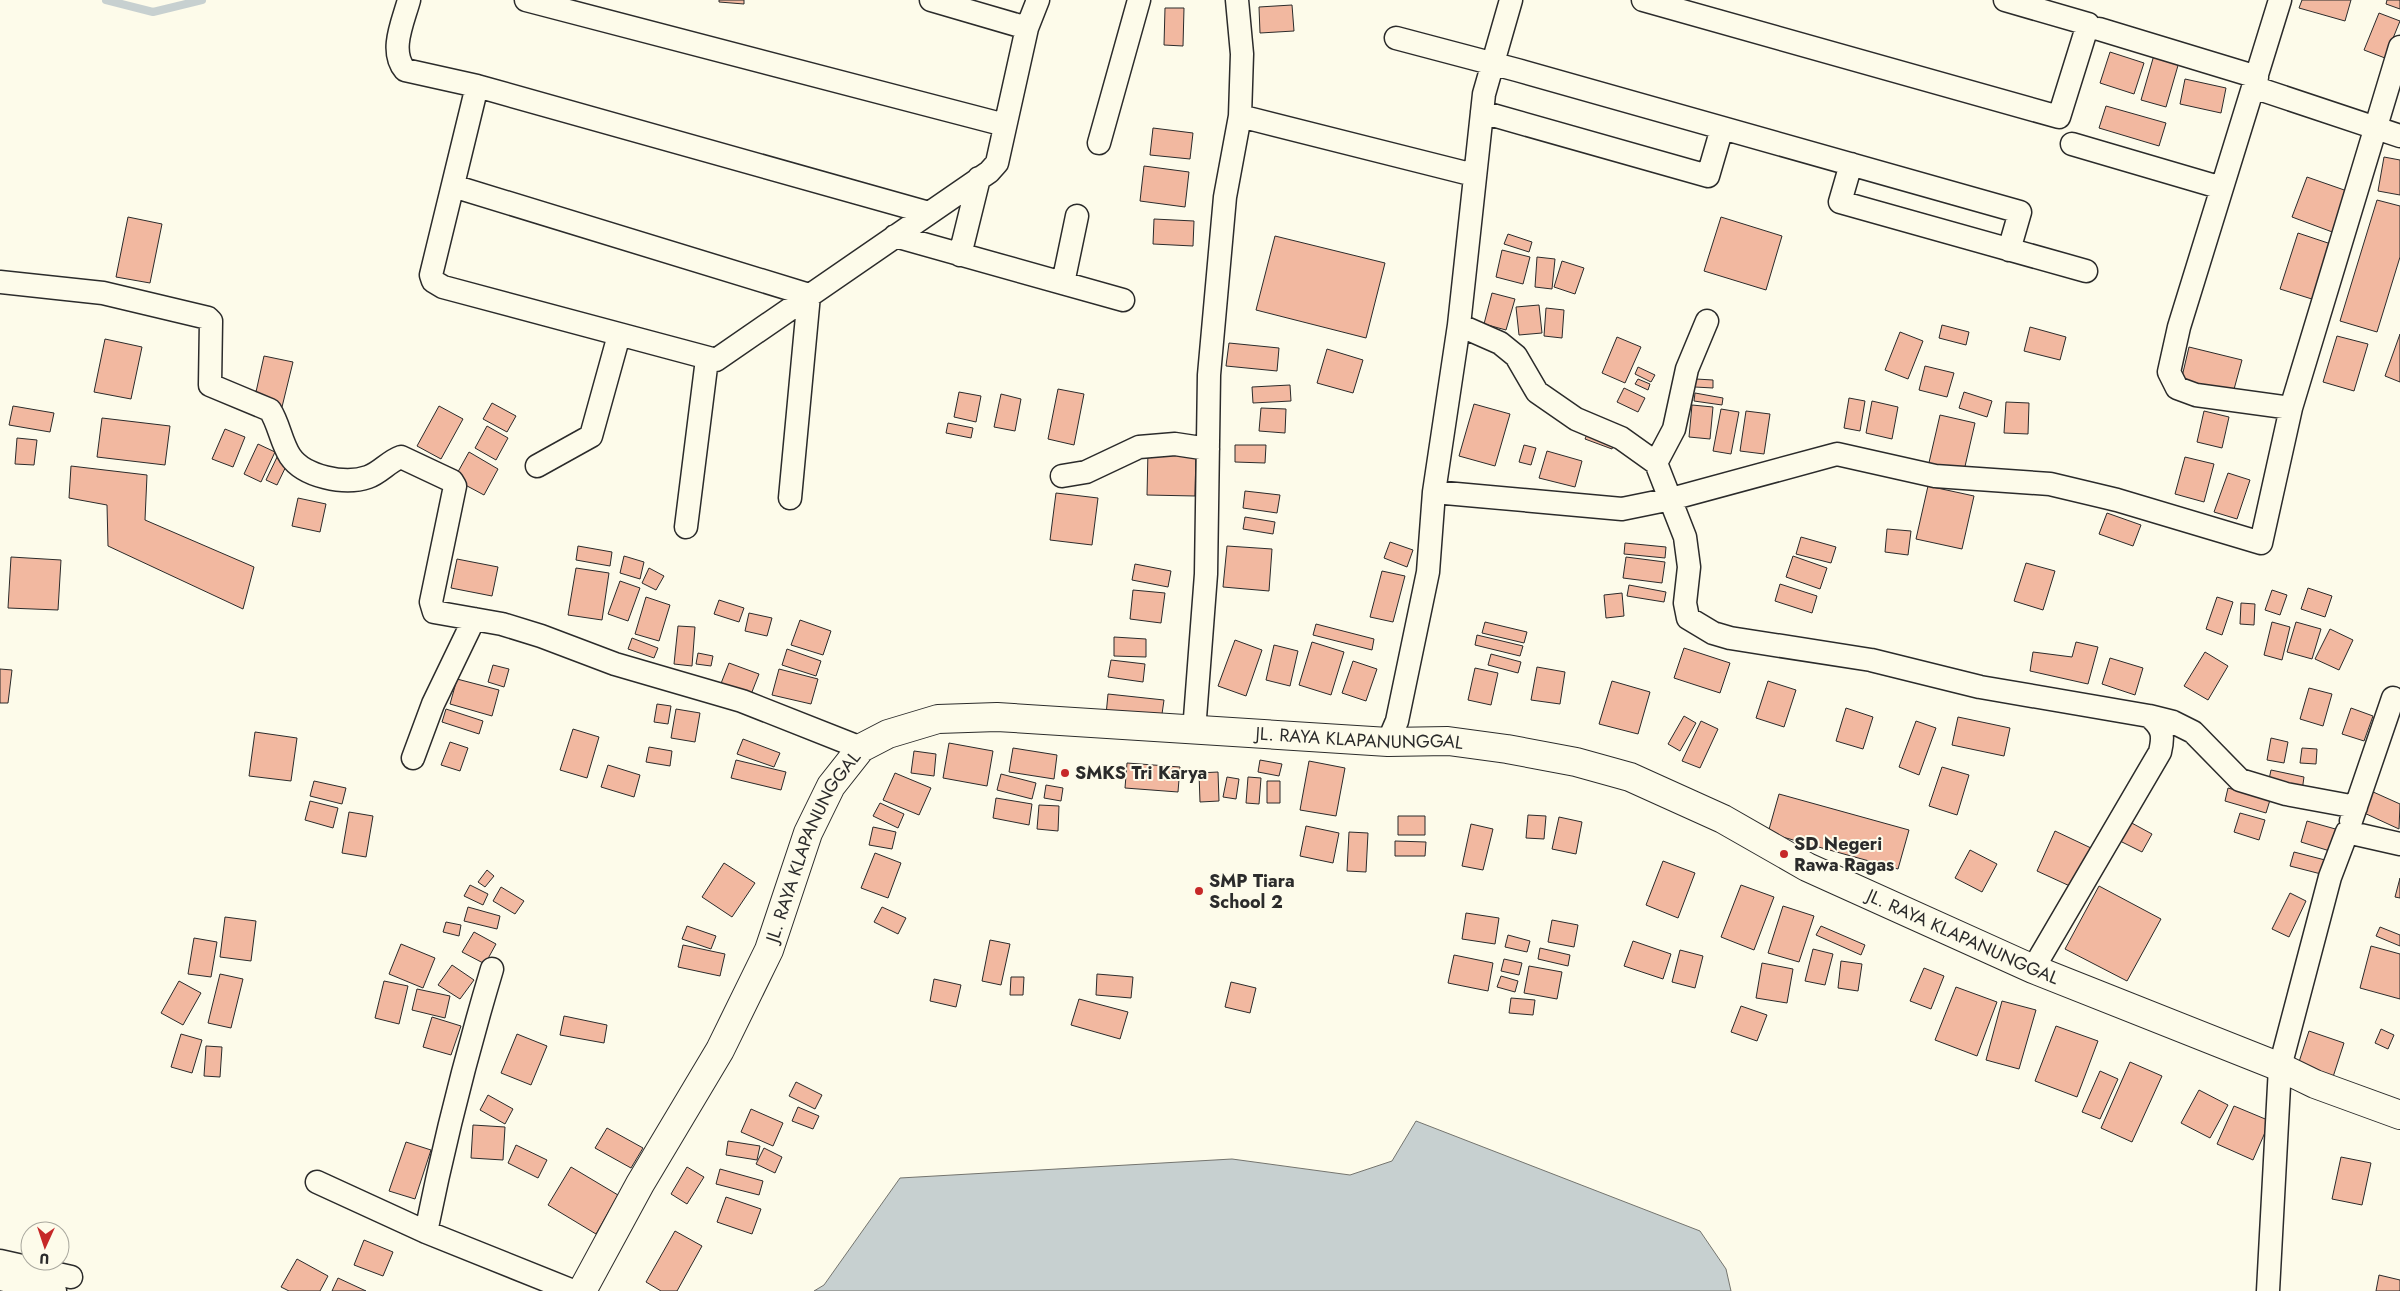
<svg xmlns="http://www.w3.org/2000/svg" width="2400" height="1291" viewBox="0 0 2400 1291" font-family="Jost,sans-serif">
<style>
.water{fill:#c7d0d0;stroke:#74746e}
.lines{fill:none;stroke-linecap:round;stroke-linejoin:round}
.stream{stroke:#c7d0d0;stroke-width:8}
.building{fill:#f2b8a0;stroke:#2b2b2b}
.minor-casing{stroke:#2b2b2b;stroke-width:25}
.tertiary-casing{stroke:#2b2b2b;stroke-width:30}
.minor{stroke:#fdfbea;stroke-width:22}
.tertiary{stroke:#fdfbea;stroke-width:28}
.poi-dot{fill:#c62828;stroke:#fdfbea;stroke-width:2}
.labels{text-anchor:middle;stroke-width:4;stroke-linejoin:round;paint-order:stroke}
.street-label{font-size:18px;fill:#2b2b2b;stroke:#fdfbea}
.poi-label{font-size:18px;font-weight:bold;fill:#2b2b2b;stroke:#fdfbea;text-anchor:start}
</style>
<rect width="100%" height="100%" fill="#fdfbea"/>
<path class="water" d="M1416 1121 1700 1231 1726 1269 1731 1291H814L824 1285 900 1178 1232 1159 1350 1175 1392 1161Z"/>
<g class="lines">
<path class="stream" d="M106 0 153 12 202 0"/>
</g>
<path class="building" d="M719 0H744V4L719 2Z
M2302 0H2351L2345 21 2299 8Z
M2387 0H2400V9L2386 4Z
M1292 5 1294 31 1260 33 1259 7Z
M1165 8H1184L1183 46 1164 45Z
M2379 13 2400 21 2385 58 2364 50Z
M2110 52 2144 63 2134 94 2100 83Z
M2154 55 2179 62 2166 107 2141 100Z
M2185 79 2226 88 2221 113 2180 104Z
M2106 106 2166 123 2159 146 2099 128Z
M1153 128 1193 133 1190 159 1150 155Z
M2384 157 2400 160V195L2378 191Z
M1144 166 1189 172 1185 207 1140 201Z
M2307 177 2350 192 2335 233 2292 217Z
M2377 200 2400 206V257L2377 332 2340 321Z
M128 217 162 224 150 283 116 277Z
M1721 217 1782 236 1766 290 1704 271Z
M1154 219 1194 221 1193 246 1153 244Z
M2298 233 2334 245 2315 300 2280 289Z
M1508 234 1532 242 1529 252 1504 244Z
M1275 236 1385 263 1366 338 1256 310Z
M1502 250 1530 257 1523 284 1496 277Z
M1537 257 1555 259 1552 289 1535 287Z
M1562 261 1584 268 1575 294 1554 287Z
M1492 293 1515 299 1506 330 1484 324Z
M1539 305 1542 333 1519 335 1516 307Z
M1546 308 1564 310 1562 338 1544 336Z
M1942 325 1969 332 1966 345 1939 338Z
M2030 327 2066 337 2060 360 2024 351Z
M1900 332 1923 341 1908 379 1885 370Z
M2400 334V382L2385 376Z
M2337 336 2368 344 2354 391 2323 382Z
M1617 337 1641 347 1625 383 1602 373Z
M105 339 142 347 131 399 94 392Z
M1229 343 1279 348 1277 371 1226 366Z
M2189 347 2242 360 2233 393 2181 381Z
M1327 349 1363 360 1353 393 1317 383Z
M264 356 293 362 282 407 254 401Z
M1925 366 1954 373 1947 397 1919 390Z
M1638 367 1655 375 1651 382 1635 374Z
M1638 379 1650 384 1648 390 1635 384Z
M1696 379 1713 380V388L1695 387Z
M1290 385 1291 401 1253 403 1252 387Z
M1624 388 1645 398 1638 412 1617 402Z
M1058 389 1084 394 1074 445 1048 439Z
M959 392 981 396 976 422 954 417Z
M1964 392 1992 401 1987 417 1959 408Z
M1695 393 1723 398 1722 405 1694 401Z
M1001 394 1021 399 1015 431 994 427Z
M1849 398 1865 401 1860 431 1844 428Z
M1872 401 1898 407 1892 439 1866 433Z
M2006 402 2029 403 2028 434 2004 433Z
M492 403 516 416 507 432 483 419Z
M1474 404 1510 414 1495 466 1459 456Z
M1692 405 1713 407 1710 439 1689 437Z
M13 406 54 413 50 432 9 425Z
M439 406 463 419 441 459 417 446Z
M1261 408 1286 409 1285 433 1259 431Z
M1721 409 1739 412 1731 454 1713 451Z
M1746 411 1770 414 1764 454 1740 451Z
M2204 411 2229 417 2222 448 2197 442Z
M1940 415 1975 423 1963 475 1928 467Z
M102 418 170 426 165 465 97 457Z
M948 423 973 428 971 438 946 433Z
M487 426 508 438 496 460 475 448Z
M225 429 245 437 233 467 212 459Z
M1589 430 1615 440 1612 449 1585 439Z
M17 438 37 440 34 465 15 464Z
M258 444 275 452 261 482 244 474Z
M1235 445H1266L1265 463 1235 462Z
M1524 445 1536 448 1531 465 1519 462Z
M1148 450 1196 451 1195 496 1147 495Z
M1547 451 1582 461 1575 487 1539 478Z
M469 452 498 469 484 495 454 479Z
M279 453 290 458 277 485 266 480Z
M2185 457 2214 464 2204 502 2175 494Z
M71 466 147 475 145 520 254 567 243 609 108 546 107 505 69 498Z
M2228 473 2250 480 2237 519 2214 512Z
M1928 486 1974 496 1962 549 1916 539Z
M1245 491 1280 495 1277 513 1243 508Z
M1056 493 1098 498 1092 545 1050 540Z
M298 498 326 504 320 532 292 526Z
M2107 513 2141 525 2133 546 2099 534Z
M1245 517 1275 522 1273 534 1243 529Z
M1887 529 1911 531 1908 555 1885 552Z
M1801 537 1836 547 1831 563 1796 554Z
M1390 542 1413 550 1407 567 1384 558Z
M1625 543 1666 547 1665 558 1624 554Z
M578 546 612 552 610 566 576 560Z
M1227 546 1272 549 1269 591 1223 587Z
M624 556 644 562 640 579 620 573Z
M1793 556 1827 568 1820 589 1786 577Z
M11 557 61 560 58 610 8 608Z
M1626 557 1665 562 1662 583 1623 578Z
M457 559 498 567 492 596 451 588Z
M2026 563 2055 571 2043 610 2014 601Z
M1135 564 1171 571 1168 587 1132 580Z
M576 568 609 573 602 620 568 615Z
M649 568 664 576 656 590 642 583Z
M1382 571 1405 576 1393 622 1370 617Z
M620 581 640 588 628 621 608 614Z
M1780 584 1817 596 1812 613 1775 601Z
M1629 585 1666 592 1664 602 1627 596Z
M2308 588 2332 596 2325 617 2301 609Z
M1133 590 1165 593 1161 623 1130 619Z
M2272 590 2287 595 2280 615 2265 610Z
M1622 593 1624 616 1606 618 1604 595Z
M646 597 670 605 659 641 635 634Z
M2217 597 2233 602 2222 635 2206 629Z
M719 600 744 608 739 622 714 614Z
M2241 603 2255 604 2254 625 2240 624Z
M749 613 772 618 767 636 745 631Z
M800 620 831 631 823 655 791 645Z
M1485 622 1527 632 1524 643 1482 633Z
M2272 622 2290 627 2282 660 2264 655Z
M2296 622 2321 629 2312 659 2287 652Z
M1316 624 1374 639 1372 650 1313 635Z
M678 626 695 627 692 666 674 664Z
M2330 629 2353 640 2339 670 2315 659Z
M1477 635 1523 646 1520 656 1475 645Z
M1114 637 1146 639V657L1114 656Z
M632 638 658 648 654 658 628 649Z
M1235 640 1262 650 1246 696 1218 686Z
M1312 642 1344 652 1331 695 1299 685Z
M2076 642 2098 647 2088 684 2030 671 2033 652 2072 657Z
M1274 645 1298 651 1290 686 1266 680Z
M1684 648 1730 663 1720 693 1674 678Z
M787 649 821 661 816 676 782 665Z
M2205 652 2228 666 2208 700 2184 686Z
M698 653 713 656 711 666 696 664Z
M1491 654 1521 662 1518 673 1488 665Z
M2110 658 2143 668 2135 695 2102 684Z
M1111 660 1145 664 1143 682 1108 677Z
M1353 661 1377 669 1366 701 1342 693Z
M729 663 759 674 750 697 720 686Z
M493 665 509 669 504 687 488 682Z
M1537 667 1565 672 1560 704 1531 700Z
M1475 668 1498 673 1491 705 1468 700Z
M0 669 12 670 8 703H0Z
M779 669 818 679 811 704 772 695Z
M457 679 499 690 492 716 450 704Z
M1612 681 1650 692 1638 734 1599 724Z
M1768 681 1796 690 1784 727 1756 718Z
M2309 688 2332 694 2323 726 2300 719Z
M1108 694 1164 700 1161 721 1106 715Z
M657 704 671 706 668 724 654 722Z
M1846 708 1873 717 1863 749 1836 741Z
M2351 708 2373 716 2364 741 2342 734Z
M446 709 483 721 479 734 442 722Z
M676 709 700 713 695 742 671 738Z
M1684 716 1696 723 1680 751 1668 744Z
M1958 717 2010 728 2004 756 1952 745Z
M1701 721 1718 729 1700 768 1682 761Z
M1916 721 1936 728 1919 775 1899 767Z
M573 729 599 737 587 778 560 770Z
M255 732 297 738 291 781 249 776Z
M2271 738 2288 742 2284 763 2267 760Z
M743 739 780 753 774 767 737 754Z
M450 742 468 748 460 771 441 765Z
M949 743 993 751 987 786 943 778Z
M649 747 672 751 670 766 646 762Z
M1013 748 1057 755 1054 779 1009 772Z
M2302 748 2317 749 2316 764 2300 763Z
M914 751 936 754 934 776 911 773Z
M736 760 786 772 781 790 731 778Z
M1260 760 1282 764 1279 776 1258 772Z
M1309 761 1345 768 1336 816 1300 810Z
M1127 763 1180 767 1178 792 1125 788Z
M608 765 640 775 634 797 601 787Z
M1942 767 1969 775 1957 815 1929 806Z
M2271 770 2304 777 2302 791 2268 784Z
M1218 772 1219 801 1200 802 1199 773Z
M895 773 931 788 919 815 883 800Z
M1001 774 1036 783 1032 799 997 790Z
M1227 777 1239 779 1236 799 1223 797Z
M1248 777 1261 778 1259 804 1246 803Z
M314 781 346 788 342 804 310 796Z
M1267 781H1280V803H1267Z
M1046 785 1063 788 1061 801 1044 798Z
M2228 788 2270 800 2266 813 2225 801Z
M2371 791 2400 804 2399 829 2362 812Z
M1779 794 1909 830 1898 869 1768 833Z
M996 798 1032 804 1029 825 993 818Z
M310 801 338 808 333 828 305 820Z
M880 803 904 814 898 828 873 816Z
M1039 805 1059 806 1058 831 1037 829Z
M349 812 373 816 366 857 342 853Z
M2240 813 2265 820 2259 840 2234 832Z
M1528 815 1546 816 1544 839 1526 838Z
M1398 816H1425V835H1398Z
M1559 817 1582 822 1576 854 1552 849Z
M2128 821 2152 834 2142 852 2118 840Z
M2307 821 2339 830 2333 852 2301 842Z
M1471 824 1493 829 1483 870 1462 866Z
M1306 826 1339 833 1333 863 1300 856Z
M873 827 896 832 892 849 869 845Z
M2055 831 2091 848 2072 887 2037 871Z
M1349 832 1368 833 1366 872 1347 871Z
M1395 841 1426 842 1425 856H1395Z
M1970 850 1997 864 1982 892 1955 878Z
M2294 852 2325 860 2321 874 2290 866Z
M875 853 901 863 888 898 861 888Z
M1663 861 1695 873 1678 918 1646 905Z
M724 863 755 883 732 917 702 897Z
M487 870 494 876 485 887 478 882Z
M2400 878V898L2395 897Z
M470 885 488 894 483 905 464 896Z
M1741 885 1774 897 1754 950 1721 937Z
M2099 886 2161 919 2127 981 2065 949Z
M501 887 524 901 515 914 493 901Z
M2290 893 2306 901 2289 937 2272 929Z
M1783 906 1814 916 1799 962 1768 953Z
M468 907 500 916 497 929 464 921Z
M882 907 906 918 898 934 874 922Z
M1466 913 1499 918 1495 944 1462 939Z
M225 917 256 921 251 961 220 957Z
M1552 920 1578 925 1574 947 1548 942Z
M446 922 461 925 459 936 443 932Z
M687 926 716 936 711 949 682 939Z
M1821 926 1865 945 1861 955 1816 935Z
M2380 927 2400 935V946L2376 936Z
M474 932 496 944 485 964 462 952Z
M1508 935 1530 941 1527 952 1505 947Z
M194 938 217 942 211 977 188 974Z
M990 940 1010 944 1001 985 982 981Z
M1633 941 1671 954 1663 979 1624 966Z
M401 944 435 958 423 988 389 974Z
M683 945 725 954 720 976 678 967Z
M2371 946 2400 954V999L2360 988Z
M1540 948 1570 955 1568 966 1538 959Z
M1813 949 1833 954 1825 985 1805 981Z
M1680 950 1703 956 1695 988 1672 982Z
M1454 955 1493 963 1488 991 1448 983Z
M1504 959 1522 963 1519 975 1501 971Z
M1841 961 1862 964 1858 991 1838 988Z
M1762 963 1793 969 1787 1003 1756 998Z
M452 965 474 980 460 999 438 985Z
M1529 966 1562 972 1557 999 1524 993Z
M1924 968 1944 976 1931 1009 1910 1001Z
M220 974 243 979 231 1028 208 1023Z
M1097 974 1133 977 1131 998 1096 995Z
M1501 976 1518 981 1515 992 1497 987Z
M1011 977H1024L1023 995H1010Z
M934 979 961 985 956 1007 930 1001Z
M179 981 201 993 183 1025 161 1013Z
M384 981 408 986 399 1024 375 1018Z
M1231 982 1256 988 1250 1013 1225 1007Z
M1956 987 1997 1002 1977 1056 1935 1040Z
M417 989 450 996 445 1018 412 1010Z
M1511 998 1535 1000 1533 1015 1509 1013Z
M1079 999 1128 1012 1120 1039 1071 1025Z
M2002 1001 2036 1010 2019 1069 1986 1060Z
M1741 1006 1767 1015 1757 1041 1731 1032Z
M564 1016 607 1025 604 1043 560 1035Z
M432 1017 461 1026 451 1055 423 1047Z
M2056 1026 2098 1041 2077 1097 2035 1081Z
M2381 1029 2394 1035 2388 1049 2375 1043Z
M2309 1031 2344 1043 2333 1077 2298 1065Z
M181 1034 202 1040 192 1073 171 1067Z
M517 1034 547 1046 531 1085 501 1073Z
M206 1046 222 1047 220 1077 204 1076Z
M2130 1062 2162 1076 2132 1142 2101 1128Z
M2100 1071 2118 1079 2100 1119 2082 1112Z
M796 1082 822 1095 815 1109 789 1096Z
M2199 1090 2228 1105 2210 1138 2181 1123Z
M488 1095 513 1109 505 1124 480 1110Z
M2234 1106 2270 1121 2253 1160 2217 1144Z
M798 1107 819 1116 813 1129 792 1121Z
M751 1109 783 1123 773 1146 741 1132Z
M473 1125 505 1127 503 1160 471 1158Z
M607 1128 643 1148 631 1168 595 1148Z
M728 1141 760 1146 757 1160 726 1155Z
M406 1142 431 1150 415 1199 389 1191Z
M516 1145 547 1160 538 1178 508 1163Z
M764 1148 782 1157 775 1173 756 1164Z
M2341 1157 2371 1163 2362 1205 2332 1199Z
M571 1167 618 1195 596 1234 548 1205Z
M687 1167 704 1177 687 1204 671 1194Z
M720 1169 763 1181 759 1195 716 1184Z
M726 1197 761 1209 752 1234 717 1222Z
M675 1231 702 1246 677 1291H661L646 1282Z
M364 1240 393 1252 383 1276 354 1265Z
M297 1259 328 1276 320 1291H289L281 1287Z
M2379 1275 2400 1280V1291H2376Z
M338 1278 366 1291H332Z"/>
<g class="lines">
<defs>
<path id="minor" d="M409 0C403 22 389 51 405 70L477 86 431 275 433 281 443 287 716 360 989 172 997 163 1027 28 1038 0
M526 0 1005 125
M931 0 1027 28
M1643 0 2059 117 2088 24 2005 0
M2280 0 2179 327 2169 372 2177 388 2196 395 2291 408
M2099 29 2257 77
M1396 38 1517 70 2020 212 2009 250
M477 86 929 213
M2253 87 2400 136
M1482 112 1708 176 1722 128
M1240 116 1474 175
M1099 143 1139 0
M2072 144 2222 188
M1851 164 1840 202 2086 271
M453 186 809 295 790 498
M895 236 1123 300
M960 255 979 178
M0 282 103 293 208 318 211 321 210 385 270 410C279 424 281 442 290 456 304 477 345 485 368 477 380 473 389 461 401 457L452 481 455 486 431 602 434 612 502 624 541 636 615 664 742 701 861 748
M1063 283 1077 216
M1459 325 1500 343 1516 356 1537 392 1576 419 1621 438 1656 463 1685 537 1689 567 1685 603 1688 618 1713 633 1730 638 1871 660 1980 687 2149 716C2163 728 2164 735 2160 752L2033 969
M1656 463 1674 429 1687 369 1707 321
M537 466 591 436 619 335
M1062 476 1086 472 1139 447 1175 444 1208 449
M1434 492 1622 509 1671 499 1837 454 1935 476 2050 484 2117 500 2261 543 2291 408 2400 47
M686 527 707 359
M2149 716 2173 722 2193 732 2240 780 2286 794 2356 807
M1194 731 1206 574 1209 375 1225 197 1240 116 1242 54 1237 0
M1388 742 1397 721 1428 572 1434 492 1459 325 1484 94 1511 0
M413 758 433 704 474 619
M2351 821 2393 698
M317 1182 426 1232 573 1291
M426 1232C444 1143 466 1056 492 969
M0 1261 71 1277
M0 1279 55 1291
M2268 1291 2280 1067 2330 877 2347 832 2400 844"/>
<g id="tertiary">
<path id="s1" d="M582 1291 640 1184 720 1050 769 950 808 833 831 786 861 748 888 734 938 719 997 717 1388 742 1448 741 1507 749 1576 762 1630 777 1723 819 1807 867 2033 969 2280 1067 2315 1084 2400 1115"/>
</g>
</defs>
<use href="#minor" class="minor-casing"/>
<use href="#tertiary" class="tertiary-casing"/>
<use href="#minor" class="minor"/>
<use href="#tertiary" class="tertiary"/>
</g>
<g class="poi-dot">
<circle cx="1065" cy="773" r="5"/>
<circle cx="1784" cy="854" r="5"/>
<circle cx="1199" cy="891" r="5"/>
</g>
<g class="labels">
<g class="street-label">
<text dy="6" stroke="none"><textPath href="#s1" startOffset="1118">JL. RAYA KLAPANUNGGAL</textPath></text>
<text dy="6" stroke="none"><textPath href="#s1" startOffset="502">JL. RAYA KLAPANUNGGAL</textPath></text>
<text dy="6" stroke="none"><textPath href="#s1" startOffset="1762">JL. RAYA KLAPANUNGGAL</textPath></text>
</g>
<g class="poi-label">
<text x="1075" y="779">SMKS Tri Karya</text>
<text x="1794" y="850">SD Negeri<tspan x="1794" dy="21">Rawa Ragas</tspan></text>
<text x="1209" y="887">SMP Tiara<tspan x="1209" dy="21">School 2</tspan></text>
</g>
</g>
<g transform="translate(45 1246) rotate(183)"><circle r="24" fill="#fdfbea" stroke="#a9a89e"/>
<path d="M0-4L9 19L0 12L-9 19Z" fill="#c62828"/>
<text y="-8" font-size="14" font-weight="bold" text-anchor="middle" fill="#2b2b2b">U</text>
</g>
</svg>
